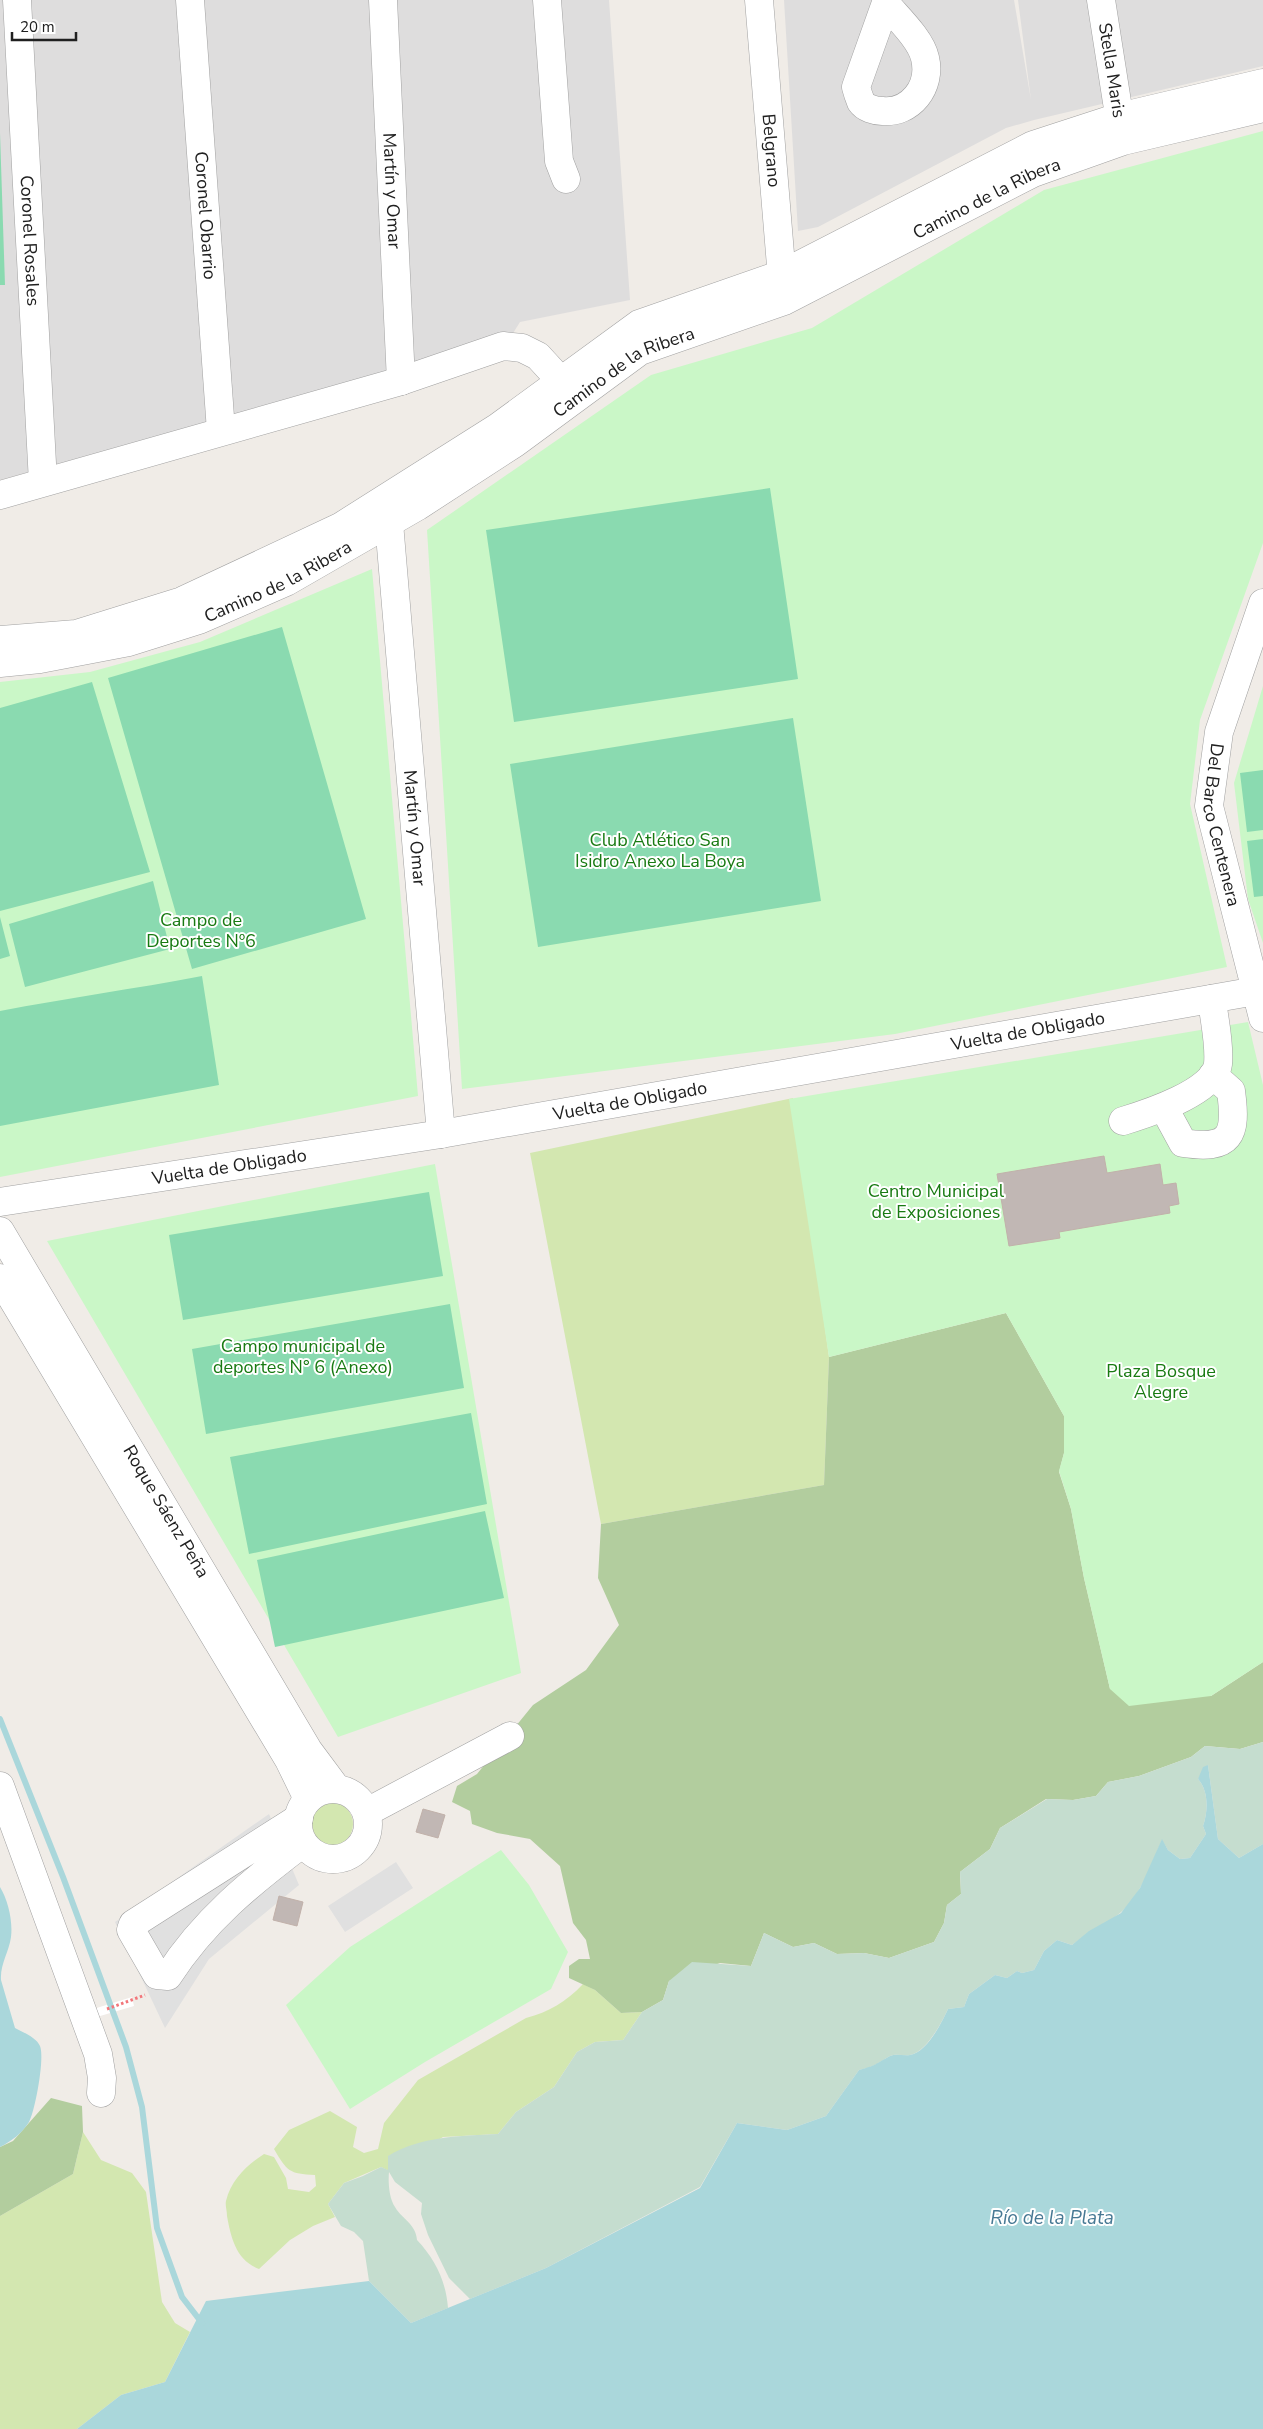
<svg xmlns="http://www.w3.org/2000/svg" width="1263" height="2429" viewBox="0 0 1263 2429" font-family="'Nunito Sans',sans-serif">
<style>
.residential{fill:#dedddd}
.grass{fill:#d3e7b0}
.forest{fill:#b2cd9e}
.wetland{fill:#c5ddcf}
.park{fill:#caf7c7}
.pitch{fill:#8adab0}
.parking{fill:#e0e0e0}
.water{fill:#aad7db}
.pier{fill:#fff}
.lines{fill:none;stroke-linecap:round;stroke-linejoin:round}
.stream{stroke:#aad7db;stroke-width:6}
.building{fill:#c1b7b4;stroke:#c1b1aa}
.minor-casing{stroke:#a1a1a1;stroke-width:29}
.path{stroke:#f2767a;stroke-width:3;stroke-dasharray:2.5 2.5;stroke-linecap:butt}
.minor{stroke:#fff;stroke-width:28}
.labels{text-anchor:middle;stroke-width:4;stroke-linejoin:round;paint-order:stroke}
.street-label{font-size:18px;fill:#202020;stroke:#fff}
.park-label{font-size:18px;fill:#187a12;stroke:#fff}
.water-label{font-size:19px;font-style:italic;fill:#477994;stroke:#fff}
</style>
<rect width="100%" height="100%" fill="#f0ece7"/>
<path class="residential" d="M0 0H609L630 300 520 322 510 338 0 480Z
M784 0H1014L1031 100 1018 0H1263V66L1034 120 1006 128 818 227 798 231Z"/>
<path class="grass" d="M793 1098 829 1357 824 1485 601 1524 530 1153Z
M309 1824a22 22 0 1 1 44 0a22 22 0 1 1-44 0Z
M583 1984 595 1990 621 2013 642 2012 623 2040 595 2042 577 2052 554 2087 516 2112 498 2134 443 2137 389 2171 381 2167 344 2183 328 2204 335 2217 313 2226 290 2240 259 2269C236 2260 231 2238 227 2216 227 2211 225 2205 226 2201 231 2180 247 2165 264 2154L274 2157 286 2178 288 2189 309 2192 316 2186 315 2175C289 2174 287 2171 274 2149L289 2130 330 2111 357 2127 353 2147 364 2153 378 2149 384 2123 418 2080 526 2018C549 2012 566 2002 583 1984Z
M83 2132 101 2160 132 2173 146 2192 162 2302 175 2323 190 2332 165 2382 121 2395 77 2429H0V2216L73 2174Z"/>
<path class="forest" d="M1006 1313 1064 1416V1453L1059 1472 1071 1509 1084 1578 1110 1689 1211 1696 1263 1662V1742L1240 1749 1205 1746 1191 1757 1139 1776 1108 1782 1096 1796 1073 1800 1046 1799 1000 1828 990 1849 960 1872 961 1894 947 1905 944 1923 934 1942 889 1958 864 1953 837 1954 814 1943 793 1947 764 1933 751 1966 720 1963 669 1981 663 2000 642 2012 621 2013 595 1990 569 1978V1966L579 1959H590L586 1940 573 1923 560 1866 530 1839 497 1833 472 1824 470 1811 452 1802 457 1786 477 1774 533 1705 586 1670 619 1625 598 1578 601 1524 824 1485 829 1357Z
M51 2098 82 2106 83 2132 73 2174 0 2216V2147L13 2141Z"/>
<path class="wetland" d="M1263 1742V1844L1239 1858 1218 1839 1208 1765 1198 1779C1209 1791 1208 1812 1203 1826L1206 1834 1190 1858 1180 1859 1168 1850 1162 1840C1151 1864 1141 1896 1120 1913 1106 1925 1087 1933 1072 1945L1057 1940 1044 1951 1034 1970 1022 1973 1017 1971 1007 1978 995 1975 969 1994 964 2007 948 2009C941 2024 926 2052 910 2055 903 2056 896 2053 890 2056 877 2063 875 2067 859 2070L826 2116 787 2130 737 2123 700 2187 546 2268 470 2299 449 2278 428 2235 421 2214 422 2203 395 2182 389 2172C388 2182 389 2198 395 2207 402 2219 416 2224 417 2240 435 2259 446 2281 448 2308L411 2323 369 2281 363 2241 354 2232 341 2226 328 2204 344 2183 363 2176 381 2167 388 2170V2156C420 2136 461 2136 498 2134L516 2112 554 2087 577 2052 595 2042 623 2040 642 2012 663 2000 669 1981 692 1962 751 1966 764 1933 793 1947 814 1943 837 1954 864 1953 889 1958 934 1942 944 1923 947 1905 961 1894 960 1872 990 1849 1000 1828 1047 1799 1073 1800 1096 1796 1108 1782 1139 1776 1191 1757 1205 1746 1240 1749Z"/>
<path class="park" d="M1263 131V543L1200 720 1190 804 1227 967 895 1034 462 1089 427 530 651 375 812 328 1044 190Z
M372 569 418 1096 0 1177V682L90 672 200 642Z
M1263 686V943L1248 899 1234 783Z
M1248 1022 1263 1085V1662L1211 1696 1129 1706 1110 1689 1084 1578 1071 1509 1059 1471 1064 1453V1416L1006 1313 829 1357 789 1099Z
M435 1164 521 1673 338 1737 47 1241Z
M501 1850 529 1885 568 1952 551 1989 425 2062 350 2109 286 2005 350 1947Z"/>
<path class="pitch" d="M0 133 5 285H0Z
M770 488 798 679 514 722 486 530Z
M282 627 366 919 192 969 108 678Z
M92 682 150 872 0 911V708Z
M793 718 821 901 538 947 510 764Z
M1263 770V830L1247 832 1240 773Z
M1263 839V896L1254 897 1247 841Z
M153 881 170 949 25 987 9 924Z
M0 917 10 956 0 959Z
M202 976 219 1085 0 1126V1011C67 998 134 989 202 976Z
M429 1192 443 1276 183 1320 169 1235Z
M450 1304 464 1388 206 1434 192 1349Z
M471 1413 487 1504 249 1554 230 1457Z
M485 1511 504 1598 275 1647 257 1560Z"/>
<path class="parking" d="M269 1814 299 1885 209 1959 165 2028 115 1922Z
M396 1862 413 1888 345 1932 328 1906Z"/>
<path class="water" d="M1208 1765 1218 1839 1239 1858 1263 1844V2429H77L121 2395 165 2382 206 2301 369 2281 411 2323 546 2268 700 2188 737 2123 787 2130 826 2116 859 2070C875 2066 877 2063 890 2056 896 2053 903 2056 910 2055 927 2052 941 2024 948 2009L964 2007 969 1994 995 1975 1007 1978 1017 1971 1022 1973 1034 1970 1044 1951 1057 1940 1072 1945 1089 1931 1121 1913 1140 1888 1162 1839 1168 1850 1180 1859 1190 1858 1206 1834 1203 1826C1208 1812 1209 1791 1198 1779L1203 1767Z
M0 1887C8 1900 13 1921 11 1937 9 1952 0 1964 1 1980L15 2028C24 2033 36 2037 40 2046 45 2058 35 2111 29 2122 22 2133 12 2141 0 2147Z"/>
<path class="pier" d="M132 1997 134 2006 90 2019 87 2011Z"/>
<g class="lines">
<path class="stream" d="M0 1719 63 1877 126 2047 142 2107 157 2228 182 2297 202 2323"/>
</g>
<path class="building" d="M1104 1156 1107 1173 1160 1164 1163 1185 1176 1183 1179 1204 1169 1206 1170 1213 1059 1232 1060 1238 1009 1246 997 1174Z
M423 1809 445 1815 438 1838 416 1832Z
M279 1896 303 1902 297 1926 273 1920Z"/>
<g class="lines">
<defs>
<g id="minor">
<path id="s1" d="M17 0 43 482"/>
<path id="s2" d="M190 0 221 431"/>
<path id="s3" d="M383 0 401 381"/>
<path d="M547 0 559 161 566 179"/>
<path id="s4" d="M759 0 783 290"/>
<path id="s5" d="M1101 0 1122 134"/>
<path d="M887 5C899 19 921 40 925 58 932 87 910 114 882 111 875 111 865 108 861 102 859 97 857 91 856 87L887 0"/>
<path d="M0 495 401 381 503 346 522 348 538 356 560 380"/>
<path id="s6" d="M389 523 441 1134"/>
<path id="s7" d="M1263 603 1219 732 1209 806 1263 1018"/>
<path d="M0 640 76 634 182 601 340 527 498 427 639 324 782 274 1033 145 1119 117 1263 83"/>
<path id="s8" d="M0 663 40 659 129 642 199 620 286 582 418 506 515 443 640 351 784 301 1033 173 1123 141 1263 108"/>
<path d="M1164 1108 1183 1143C1231 1150 1237 1136 1231 1091L1213 1075"/>
<path d="M1123 1121C1146 1114 1215 1092 1218 1064 1220 1043 1214 1020 1212 999"/>
<path id="s9" d="M0 1202 441 1134 1256 991"/>
<path id="s10" d="M0 1231 308 1750 337 1789"/>
<path d="M0 1278 289 1760 308 1799"/>
<path d="M0 1786 98 2054 102 2078 101 2093"/>
<circle cx="333" cy="1824" r="35"/>
<path d="M367 1812 510 1736"/>
<path d="M299 1818 133 1924 131 1930 157 1975 168 1976C204 1920 250 1883 303 1843"/>
</g>
</defs>
<use href="#minor" class="minor-casing"/>
<path class="path" d="M107 2009 145 1995"/>
<use href="#minor" class="minor"/>
</g>
<g class="labels">
<g class="street-label">
<text dy="6" stroke="none"><textPath href="#s5" startOffset="71">Stella Maris</textPath></text>
<text dy="6" stroke="none"><textPath href="#s4" startOffset="151">Belgrano</textPath></text>
<text dy="6" stroke="none"><textPath href="#s3" startOffset="191">Martín y Omar</textPath></text>
<text dy="6" stroke="none"><textPath href="#s8" startOffset="1102">Camino de la Ribera</textPath></text>
<text dy="6" stroke="none"><textPath href="#s2" startOffset="216">Coronel Obarrio</textPath></text>
<text dy="6" stroke="none"><textPath href="#s1" startOffset="241">Coronel Rosales</textPath></text>
<text dy="6" stroke="none"><textPath href="#s8" startOffset="698">Camino de la Ribera</textPath></text>
<text dy="6" stroke="none"><textPath href="#s8" startOffset="292">Camino de la Ribera</textPath></text>
<text dy="6" stroke="none"><textPath href="#s7" startOffset="231">Del Barco Centenera</textPath></text>
<text dy="6" stroke="none"><textPath href="#s6" startOffset="306">Martín y Omar</textPath></text>
<text dy="6" stroke="none"><textPath href="#s9" startOffset="1042">Vuelta de Obligado</textPath></text>
<text dy="6" stroke="none"><textPath href="#s9" startOffset="638">Vuelta de Obligado</textPath></text>
<text dy="6" stroke="none"><textPath href="#s9" startOffset="232">Vuelta de Obligado</textPath></text>
<text dy="6" stroke="none"><textPath href="#s10" startOffset="326">Roque Sáenz Peña</textPath></text>
</g>
<g class="park-label">
<text x="660" y="846">Club Atlético San<tspan x="660" dy="21">Isidro Anexo La Boya</tspan></text>
<text x="201" y="926">Campo de<tspan x="201" dy="21">Deportes Nº6</tspan></text>
<text x="936" y="1197">Centro Municipal<tspan x="936" dy="21">de Exposiciones</tspan></text>
<text x="303" y="1352">Campo municipal de<tspan x="303" dy="21">deportes N° 6 (Anexo)</tspan></text>
<text x="1161" y="1377">Plaza Bosque<tspan x="1161" dy="21">Alegre</tspan></text>
</g>
<g class="water-label">
<text x="1052" y="2224">Río de la Plata</text>
</g>
</g>
<path d="M12 32v8h64v-8" fill="none" stroke="#202020" stroke-width="2.5"/>
<text x="20" y="32" font-size="15" fill="#202020" stroke="#ffffff" stroke-width="4" paint-order="stroke">20 m</text>
</svg>
